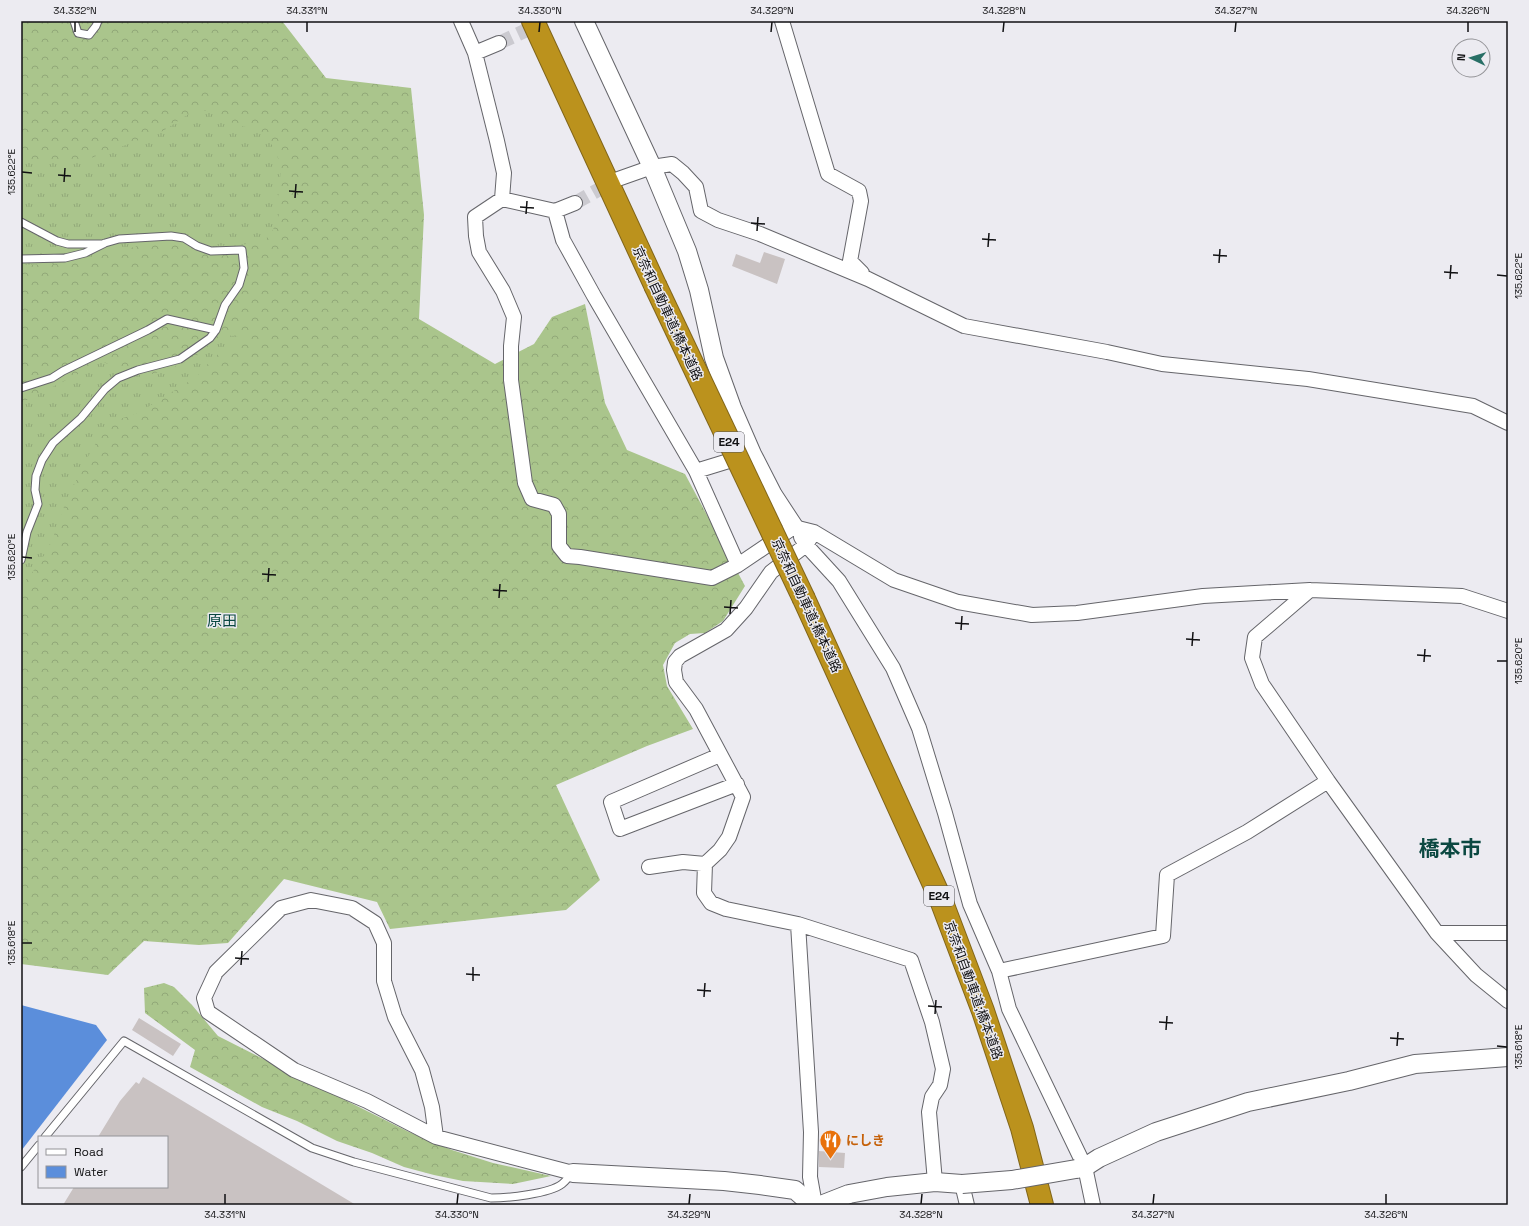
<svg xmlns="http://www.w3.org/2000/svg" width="1529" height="1226" viewBox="0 0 1529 1226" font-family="'Space Grotesk','Noto Sans JP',sans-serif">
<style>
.grass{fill:url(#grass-tufts)}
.forest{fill:url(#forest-crowns)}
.water{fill:#5b8edb}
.building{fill:#c9c2c2}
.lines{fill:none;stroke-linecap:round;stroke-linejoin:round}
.minor-tunnel{stroke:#cbcad0;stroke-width:14;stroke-dasharray:14 7;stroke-linecap:butt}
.service-casing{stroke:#65656a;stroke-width:9}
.minor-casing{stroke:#65656a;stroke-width:16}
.tertiary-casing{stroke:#65656a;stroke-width:20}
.motorway-casing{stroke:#80651a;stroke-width:24}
.service{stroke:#fff;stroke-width:7}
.minor{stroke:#fff;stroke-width:14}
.tertiary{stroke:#fff;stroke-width:18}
.motorway{stroke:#bb921d;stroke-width:22}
.tertiary-bridge-casing{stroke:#65656a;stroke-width:20;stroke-linecap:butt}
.motorway-bridge-casing{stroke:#80651a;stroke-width:24;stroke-linecap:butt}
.tertiary-bridge{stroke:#fff;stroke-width:18}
.motorway-bridge{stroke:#bb921d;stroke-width:22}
.ticks{fill:none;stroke:#111113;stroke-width:1.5}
.labels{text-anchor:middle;stroke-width:3;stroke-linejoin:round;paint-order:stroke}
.shield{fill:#ecebf1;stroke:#535256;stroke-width:1}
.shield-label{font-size:12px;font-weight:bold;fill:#111113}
.street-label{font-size:13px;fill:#111113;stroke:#ecebf1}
.food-label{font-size:13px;font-weight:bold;fill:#c56008;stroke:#ecebf1;text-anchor:start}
.quarter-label{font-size:15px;fill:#0b4841;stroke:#ecebf1}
.town-label{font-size:21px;font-weight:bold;fill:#0b4841;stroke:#ecebf1}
.neatline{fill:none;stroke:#111113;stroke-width:1.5}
.ticks-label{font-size:10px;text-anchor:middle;fill:#111113}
</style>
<defs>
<pattern id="grass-tufts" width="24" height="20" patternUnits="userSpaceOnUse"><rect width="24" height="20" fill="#aac58c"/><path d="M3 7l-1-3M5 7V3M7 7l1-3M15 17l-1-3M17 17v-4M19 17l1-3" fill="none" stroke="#91a878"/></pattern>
<pattern id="forest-crowns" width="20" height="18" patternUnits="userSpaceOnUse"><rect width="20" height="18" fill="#aac58c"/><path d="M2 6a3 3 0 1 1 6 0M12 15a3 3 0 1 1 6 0" fill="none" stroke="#91a878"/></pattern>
</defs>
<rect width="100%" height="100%" fill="#ecebf1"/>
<path class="grass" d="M21 68 293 84 314 332 21 705Z"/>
<path class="forest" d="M21 21H282L326 78 411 88 424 215 419 319 495 364 534 344 552 317 585 304 605 403 627 450 685 474 745 586 723 621 705 633 690 634 675 643 663 665 667 686 693 729 647 746 556 785 600 880 566 910 390 929 377 902 284 879 228 943 199 945 144 941 108 975 21 964V586L39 564 51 543 65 504 85 462 97 441 117 420 140 412 196 377 215 356 248 337 221 335 193 359 169 369 152 374 139 375 100 361 82 372 21 403V265L53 264 94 258 114 251 135 247 167 232 181 234 197 243 210 246 241 245 263 241 270 235 276 224 280 211 278 197 281 170 278 158 270 141 260 130 237 125 207 111H193L163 131 83 161 53 163 40 160 21 162Z
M164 983 174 987 192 1005 218 1036 277 1066 409 1132 452 1150 493 1163 551 1176 513 1184 463 1181 434 1175 404 1167 372 1153 337 1141 297 1121 262 1107 190 1067 195 1050 145 1013 144 988Z"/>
<path class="water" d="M21 1005 96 1025 107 1040 21 1151Z"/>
<path class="building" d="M764 252 785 259 777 284 732 266 736 254 760 263Z
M139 1018 181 1044 173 1056 132 1030Z
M143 1077 356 1205H63L74 1187H167V1137H98L120 1101 136 1082 139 1084Z
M819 1151 845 1153 844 1168 819 1167Z"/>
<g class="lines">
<path class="minor-tunnel" d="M499 43 546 21
M575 203 616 180"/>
<defs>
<path id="service" d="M74 21 78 33 89 35 96 26 98 21
M21 222 57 241 68 244H101
M21 259 65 258 85 253 105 243 119 239 171 236 184 238 197 246 211 251 242 250 244 268 239 285 225 305 216 330 210 338 180 359 138 370 118 378 105 389 81 418 53 443 42 460 36 476 35 490 38 504 27 532 21 560
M21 388 52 378 63 371 148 330 167 319 216 330
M45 1137 124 1041 312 1148 354 1162 491 1198C507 1198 549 1194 562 1184 566 1181 569 1176 573 1173
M21 1167 39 1145"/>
<path id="minor" d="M461 21 475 53 497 141 504 173 502 199
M782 21 828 174 859 191 861 201 850 261 862 273
M475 53 499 43
M618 179 652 167 672 164 683 173 696 187 701 211 718 220 760 234 868 279 964 326 1107 352 1162 364 1308 379 1473 406 1508 423
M575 203 555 211 502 199 475 217 476 236 479 252 503 291 514 317 511 346V380L525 483 532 499 554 505 559 514V546L567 556 580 557 712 578 738 565 794 527 814 532 894 580 958 602 1032 615 1077 613 1203 596 1310 590 1462 596 1508 611
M555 211 563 240 594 296 696 471 738 565
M696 471 745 456
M814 532 806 545 771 572 746 608 726 630 680 656 675 662 674 670 676 682 696 709 743 797 729 837 720 850 705 864 704 893 711 903 726 909 798 924 911 960 932 1022 943 1069 940 1085 932 1097 929 1112 935 1182
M801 537 806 545 839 581 893 668 919 728 945 813 970 904 999 971 1009 1009 1085 1167 1093 1205
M1310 590 1255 637 1252 658 1262 684 1328 781 1437 933 1476 975 1508 1001
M720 755 611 802 620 829 737 784
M649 867 683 862 705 864
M798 924 811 1132 810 1177 815 1205
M1437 933H1508
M999 971 1163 936 1167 875 1247 832 1328 781
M436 1137 432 1107 422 1070 395 1017 384 981V943L375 923 352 908 311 900 281 908 216 972 204 998 208 1012 294 1070 367 1101 436 1137 573 1173
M962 1184 967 1205"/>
<path id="tertiary" d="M584 21 652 167 687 251 699 290 714 358 732 408 752 454 773 495 794 527
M1076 1169 1085 1167 1099 1158 1156 1132 1248 1102 1349 1081 1415 1064 1508 1057
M573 1173 724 1181 760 1185 795 1190 812 1205
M821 1205 849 1194 887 1187 935 1182 962 1184"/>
<path id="motorway" d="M533 21 655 285
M804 599 941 900 983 1011 1022 1128 1042 1205"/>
</defs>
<use href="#service" class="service-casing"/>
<use href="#minor" class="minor-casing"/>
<use href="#tertiary" class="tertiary-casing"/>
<use href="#motorway" class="motorway-casing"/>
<use href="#service" class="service"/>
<use href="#minor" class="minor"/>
<use href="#tertiary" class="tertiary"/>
<use href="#motorway" class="motorway"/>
<defs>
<path id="tertiary-bridge" d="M962 1184 1012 1180 1076 1169"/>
<path id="motorway-bridge" d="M655 285 804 599"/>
</defs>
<use href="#tertiary-bridge" class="tertiary-bridge-casing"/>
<use href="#motorway-bridge" class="motorway-bridge-casing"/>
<use href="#tertiary-bridge" class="tertiary-bridge"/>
<use href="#motorway-bridge" class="motorway-bridge"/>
</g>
<path class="ticks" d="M75 32V22M307 32V22M539 32 540 22M771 32 772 22M1003 32 1004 22M1235 32 1236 22M1468 32V22M22 172 32 173M58 175 71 176M64 182 65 168M289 191 303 192M295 198 296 184M520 207 534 208M526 214 527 201M751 223 765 224M757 231 758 217M982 239 996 240M988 247 989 233M1213 255 1227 256M1219 263 1220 249M1444 272 1458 273M1497 275 1507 276M1450 279 1451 265M22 557 32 558M262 574 276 575M268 582 269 568M493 590 507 591M499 598 500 584M724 607 738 608M730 614 731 600M955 623 969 624M961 630 962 616M1186 639 1200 640M1192 646 1193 632M1417 655 1431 656M1497 661H1507M1424 662 1425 649M22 943H32M235 958 249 959M241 965 242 951M466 974 480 975M473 981V967M697 990 711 991M704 997 705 983M928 1006 942 1007M935 1014 936 1000M1159 1022 1173 1023M1166 1030 1167 1016M1390 1038 1404 1039M1397 1046 1398 1032M1497 1046 1507 1047M225 1204V1194M457 1204 458 1194M689 1204 690 1194M921 1204 922 1194M1153 1204 1154 1194M1386 1204V1194"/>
<defs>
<symbol id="restaurant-pin" viewBox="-11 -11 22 30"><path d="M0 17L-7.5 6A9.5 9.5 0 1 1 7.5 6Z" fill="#e8710a" stroke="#ecebf1"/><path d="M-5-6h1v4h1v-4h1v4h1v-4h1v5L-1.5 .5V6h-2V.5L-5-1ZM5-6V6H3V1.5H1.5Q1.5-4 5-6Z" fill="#fff"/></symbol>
</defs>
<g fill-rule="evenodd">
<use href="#restaurant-pin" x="818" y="1128" width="25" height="34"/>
</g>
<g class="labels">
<g class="shield">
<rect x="714" y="432" width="30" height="20" rx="3"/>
<rect x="924" y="886" width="30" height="20" rx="3"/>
</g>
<g class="shield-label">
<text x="729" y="446">E24</text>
<text x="939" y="900">E24</text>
</g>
<g class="street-label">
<text transform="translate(668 313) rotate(65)" y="5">京奈和自動車道;橋本道路</text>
<text transform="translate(807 605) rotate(65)" y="5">京奈和自動車道;橋本道路</text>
<text transform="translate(974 990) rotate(70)" y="5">京奈和自動車道;橋本道路</text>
</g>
<g class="food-label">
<text x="846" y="1145">にしき</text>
</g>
<g class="quarter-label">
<text x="222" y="626">原田</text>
</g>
<g class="town-label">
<text x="1450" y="856">橋本市</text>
</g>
</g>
<rect width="1529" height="1226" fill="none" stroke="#ecebf1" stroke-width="44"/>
<rect x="38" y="1136" width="130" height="52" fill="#ecebf1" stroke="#949498"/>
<rect x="46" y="1149" width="20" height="6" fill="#ffffff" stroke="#949498"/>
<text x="74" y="1156" font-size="12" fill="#111113">Road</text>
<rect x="46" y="1166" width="20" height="12" fill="#5b8edb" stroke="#949498"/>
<text x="74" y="1176" font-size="12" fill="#111113">Water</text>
<g transform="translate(1471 58) rotate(274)"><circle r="19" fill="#ecebf1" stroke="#949498"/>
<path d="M0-3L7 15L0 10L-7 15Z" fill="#286f66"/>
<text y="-6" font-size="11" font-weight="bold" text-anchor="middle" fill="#111113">N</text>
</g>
<rect x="22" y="22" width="1485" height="1182" class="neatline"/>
<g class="ticks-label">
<text x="75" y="14">34.332°N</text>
<text x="307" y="14">34.331°N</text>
<text x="540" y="14">34.330°N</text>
<text x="772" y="14">34.329°N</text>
<text x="1004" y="14">34.328°N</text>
<text x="1236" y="14">34.327°N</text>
<text x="1468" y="14">34.326°N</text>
<text transform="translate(11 172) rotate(-90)" y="4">135.622°E</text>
<text transform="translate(1518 276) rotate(-90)" y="4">135.622°E</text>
<text transform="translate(11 557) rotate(-90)" y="4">135.620°E</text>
<text transform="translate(1518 661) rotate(-90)" y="4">135.620°E</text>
<text transform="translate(11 943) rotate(-90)" y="4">135.618°E</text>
<text transform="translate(1518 1047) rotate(-90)" y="4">135.618°E</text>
<text x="225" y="1218">34.331°N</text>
<text x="457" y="1218">34.330°N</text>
<text x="689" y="1218">34.329°N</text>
<text x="921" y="1218">34.328°N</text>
<text x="1153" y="1218">34.327°N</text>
<text x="1386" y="1218">34.326°N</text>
</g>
</svg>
